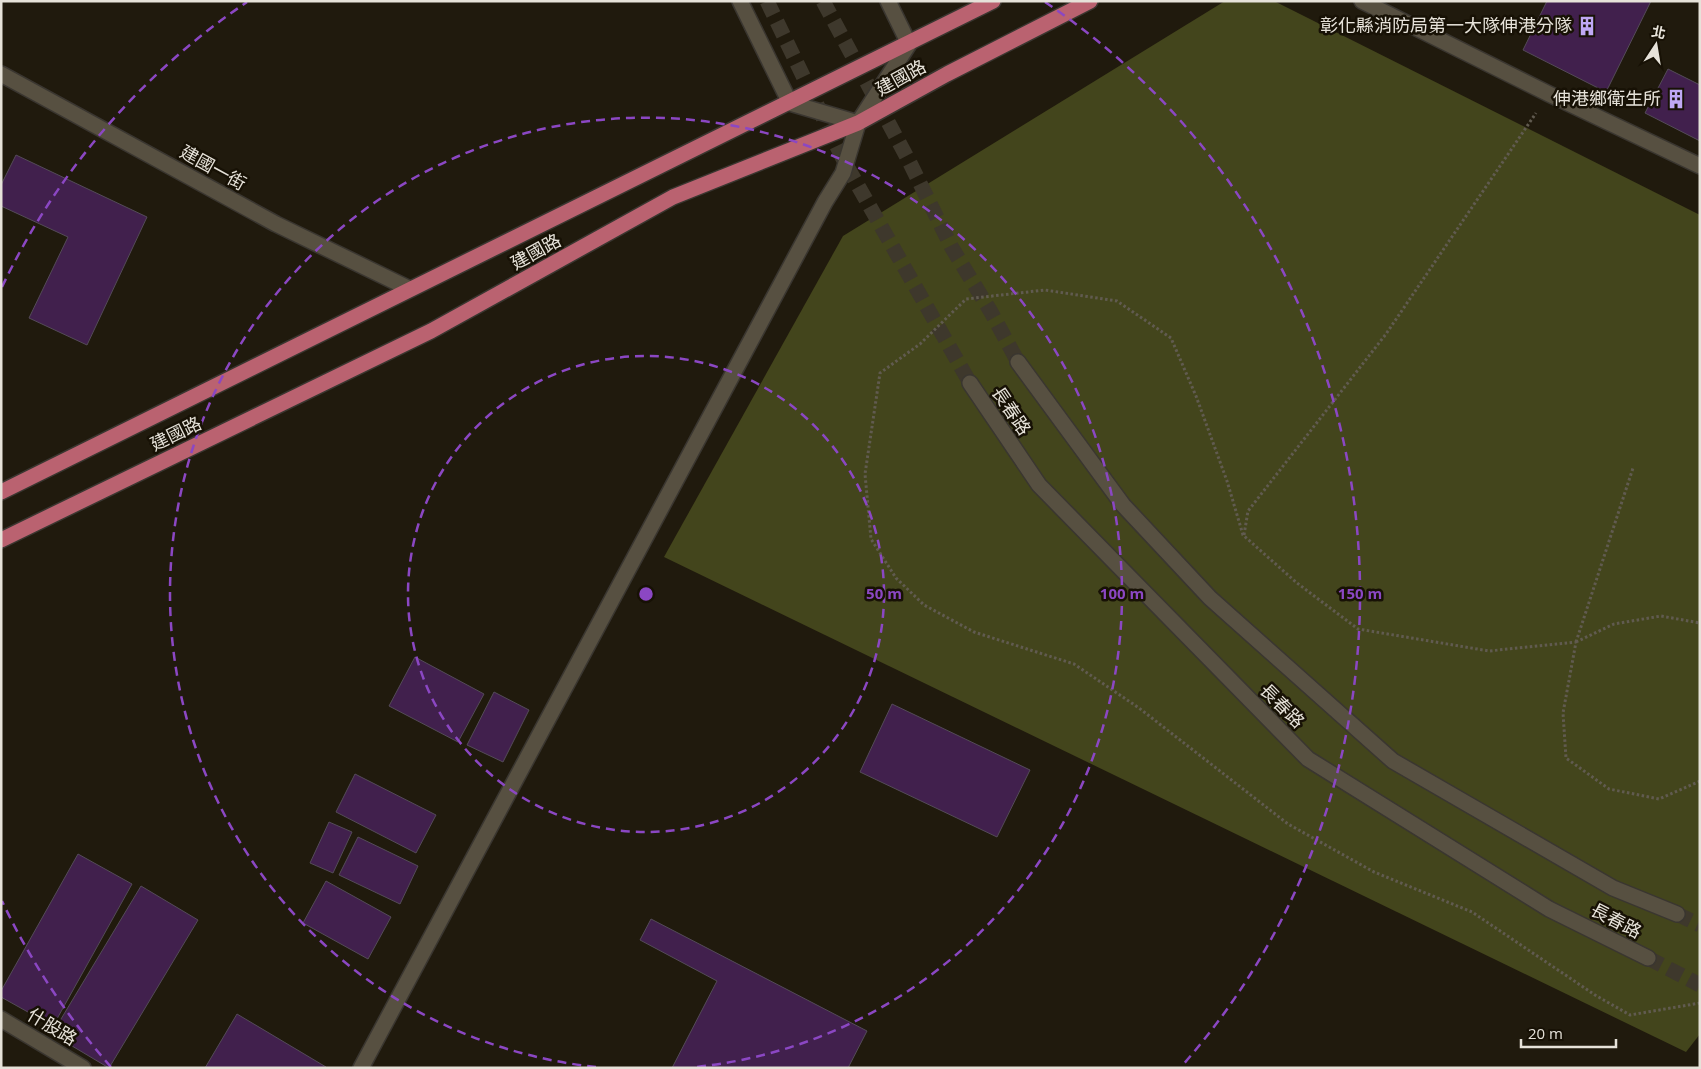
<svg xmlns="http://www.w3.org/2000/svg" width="1701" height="1069" viewBox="0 0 1701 1069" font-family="'Open Sans','Noto Sans TC',sans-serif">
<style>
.green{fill:#43451c}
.building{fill:#41204d;stroke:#544b58}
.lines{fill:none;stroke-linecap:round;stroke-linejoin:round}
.minor-tunnel{stroke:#3e382c;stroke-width:15;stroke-dasharray:15 8;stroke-linecap:butt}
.minor-casing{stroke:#3a3630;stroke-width:18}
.major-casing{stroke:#3a3630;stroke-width:18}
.path{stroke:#615b50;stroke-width:3;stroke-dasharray:2.5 2.5;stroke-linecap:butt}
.minor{stroke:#575041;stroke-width:15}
.major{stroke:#ba6270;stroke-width:15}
.ring{fill:none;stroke:#8b47c3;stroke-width:2.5;stroke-dasharray:9 6}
.labels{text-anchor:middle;stroke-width:5;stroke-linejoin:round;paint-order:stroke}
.poi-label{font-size:18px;fill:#e6e2d9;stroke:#171105;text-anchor:end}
.street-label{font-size:18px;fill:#e6e2d9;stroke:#171105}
.centre{fill:#8b47c3;stroke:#171105;stroke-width:2.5}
.ring-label{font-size:15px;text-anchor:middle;font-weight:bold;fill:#8b47c3;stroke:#171105;stroke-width:5;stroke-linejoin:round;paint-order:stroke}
</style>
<rect width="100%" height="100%" fill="#201a0d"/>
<path class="green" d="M1225 1H1274L1700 215V1034L1686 1052 664 557 843 236Z"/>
<path class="building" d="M1547 1H1651L1606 92 1523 50Z
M1668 69 1700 85V141L1645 113Z
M16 155 147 217 87 345 29 318 68 237 1 206V185Z
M415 657 484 694 458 742 389 706Z
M494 692 529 710 503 762 467 745Z
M892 704 1030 770 997 837 860 772Z
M355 774 436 815 416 853 336 812Z
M329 822 352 832 333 873 310 863Z
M358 837 418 866 400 904 339 875Z
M78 854 132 884 53 1026 1 997V991Z
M326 881 391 917 368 959 303 923Z
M141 886 198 920 109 1068 52 1034Z
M651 919 867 1031 848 1068H672L717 981 640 940Z
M237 1014 326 1067V1068H205Z"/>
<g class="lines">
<path class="minor-tunnel" d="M767 1 844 161 970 383
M823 1 909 161 952 248 991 312 1018 362
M1677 914 1700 925
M1648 958 1700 985"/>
<defs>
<path id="minor" d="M1362 1 1549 94 1700 166
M1 74 276 224 410 289
M858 123 909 44 888 1
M1018 362 1123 505 1210 598 1393 761 1613 888 1677 914
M970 383 1039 485 1308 759 1549 909 1648 958
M1 1019 83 1068
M361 1068 825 202 843 173 858 123 790 103 740 1"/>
<path id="major" d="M1 492 993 1
M1 540 431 331 673 197 858 123 947 74 1090 1"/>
</defs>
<use href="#minor" class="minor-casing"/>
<use href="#major" class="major-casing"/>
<path class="path" d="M1244 535 1248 511 1386 334 1536 113
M1576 642 1633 468
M1576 642 1614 624 1661 616 1700 623
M1700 781 1659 799 1609 789 1566 758 1563 713 1576 642 1489 651 1358 629 1297 583 1243 535 1227 481 1196 396 1171 338 1117 301 1045 290 966 299 920 344 880 373 865 474 871 539 896 578 924 605 974 632 1074 664 1139 708 1288 824 1374 872 1472 912 1595 995 1630 1015 1700 1003"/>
<use href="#minor" class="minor"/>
<use href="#major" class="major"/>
</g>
<g class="ring">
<circle cx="646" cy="594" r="238"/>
<path d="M596 1067A476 476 0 1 1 696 1067"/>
<path d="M111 1067A714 714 0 0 1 2 901M2 287A714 714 0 0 1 247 2M1045 2A714 714 0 0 1 1181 1067"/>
</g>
<defs>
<symbol id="building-bare" viewBox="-9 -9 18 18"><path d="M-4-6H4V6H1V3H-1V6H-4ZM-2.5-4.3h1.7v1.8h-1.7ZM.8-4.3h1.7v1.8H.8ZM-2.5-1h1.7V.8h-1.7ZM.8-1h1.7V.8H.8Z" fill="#bfa8f4" stroke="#171105" stroke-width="2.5" paint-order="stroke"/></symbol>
</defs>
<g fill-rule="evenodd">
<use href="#building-bare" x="1573" y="12" width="28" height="28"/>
<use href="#building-bare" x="1662" y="85" width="28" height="28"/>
</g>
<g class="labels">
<g class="poi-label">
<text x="1572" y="32">彰化縣消防局第一大隊伸港分隊</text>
<text x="1661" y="105">伸港鄉衛生所</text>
</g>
<g class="street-label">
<text transform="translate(901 78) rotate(-29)" y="6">建國路</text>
<text transform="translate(213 168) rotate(29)" y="6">建國一街</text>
<text transform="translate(536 252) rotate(-29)" y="6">建國路</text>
<text transform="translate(1011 411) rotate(56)" y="6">長春路</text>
<text transform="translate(176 434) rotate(-26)" y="6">建國路</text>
<text transform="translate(1282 706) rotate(45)" y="6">長春路</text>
<text transform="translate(1616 921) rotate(27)" y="6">長春路</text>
<text transform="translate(52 1027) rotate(31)" y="6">什股路</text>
</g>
</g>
<circle cx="646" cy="594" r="8" class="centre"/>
<g class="ring-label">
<text x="884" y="599">50 m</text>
<text x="1122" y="599">100 m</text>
<text x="1360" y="599">150 m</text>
</g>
<rect width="1701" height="1069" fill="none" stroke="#e6e2d9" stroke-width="5"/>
<g transform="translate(1656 45) rotate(12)" stroke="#171105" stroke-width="4" paint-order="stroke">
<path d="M0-4L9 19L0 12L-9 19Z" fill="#e6e2d9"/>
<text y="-8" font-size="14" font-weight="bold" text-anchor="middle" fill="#e6e2d9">北</text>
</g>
<path d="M1521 1039v8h95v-8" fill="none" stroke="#e6e2d9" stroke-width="2.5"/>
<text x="1528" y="1039" font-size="15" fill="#e6e2d9" stroke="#171105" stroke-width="4" paint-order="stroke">20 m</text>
</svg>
